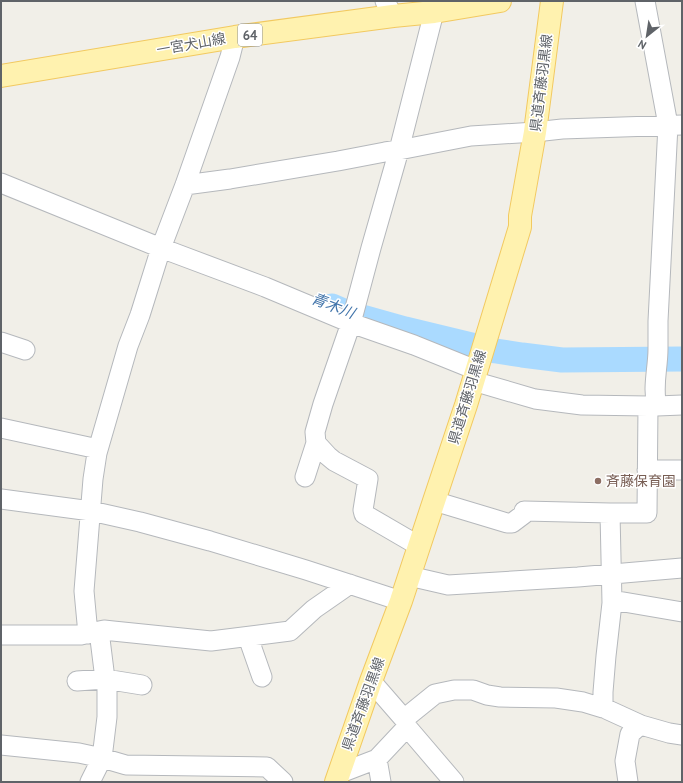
<svg xmlns="http://www.w3.org/2000/svg" width="683" height="783" viewBox="0 0 683 783" font-family="'PT Sans','Noto Sans JP',sans-serif">
<style>
.lines{fill:none;stroke-linecap:round;stroke-linejoin:round}
.river{stroke:#aadaff;stroke-width:25}
.minor-casing{stroke:#b5b8bc;stroke-width:21}
.major-casing{stroke:#f2c960;stroke-width:24}
.minor{stroke:#fff;stroke-width:19}
.major{stroke:#fff2af;stroke-width:22}
.education-dot{fill:#8d6e63;stroke:#fff;stroke-width:1.5}
.labels{text-anchor:middle;stroke-width:3;stroke-linejoin:round;paint-order:stroke}
.shield{fill:#fff;stroke:#8f9295;stroke-width:1}
.shield-label{font-size:13px;font-weight:bold;fill:#5f6368}
.street-label{font-size:14px;fill:#5f6368;stroke:#fff}
.education-label{font-size:14px;fill:#785e54;stroke:#fff;text-anchor:start}
.water-label{font-size:15px;font-style:italic;fill:#4174aa;stroke:#fff}
</style>
<rect width="100%" height="100%" fill="#f1efe8"/>
<g class="lines">
<path class="river" d="M332 306 348 313 405 329 496 351 522 355 562 360 682 359"/>
<defs>
<path id="minor" d="M385 1 393 16
M1 183 161 248 265 287 351 323 414 345 476 370
M185 185 230 179 338 161 385 152 399 150 471 136 535 132 562 129 682 125
M1 342 25 350
M473 381 535 399 582 405 648 406
M657 406 682 405
M1 428 98 449
M316 443 328 456 334 461 368 479 363 510 364 514 419 546
M647 470H682
M305 477 316 443 315 432 323 404 351 323 371 248 399 150 434 12
M1 499 91 511 140 522 210 541 306 570 401 601
M434 501 507 523H512L524 514V511L610 513
M409 576 448 585 578 577 682 568
M612 600 682 612
M99 631 104 630 113 631 211 641 290 631 314 609 350 584
M88 634 84 591 93 479 97 453 128 346 140 315 161 248 185 185 230 57 235 37
M1 635H81L99 631 105 679 107 687V717L102 758 90 782
M248 637 262 677
M77 681 105 679 142 685
M371 681 404 719 407 727 454 782
M603 708V692L606 656 612 603 610 513H647L648 406H657C652 388 658 368 658 349 658 340 658 330 658 321L668 125 645 1
M404 719 435 694 454 690H473L487 695 500 697 556 698 583 702 606 709 641 725 669 733 682 735
M1 745 79 753 102 758 126 765 267 767 283 782
M377 759 381 782
M338 774 377 759 407 727
M628 782 625 761 630 734 640 725"/>
<path id="major" d="M1 76 235 37 393 16 434 12 500 1
M336 782 371 681 401 601 434 501 466 405 520 227V216L535 132 552 1"/>
</defs>
<use href="#minor" class="minor-casing"/>
<use href="#major" class="major-casing"/>
<use href="#minor" class="minor"/>
<use href="#major" class="major"/>
</g>
<circle class="education-dot" cx="598" cy="481" r="4"/>
<g class="labels">
<rect class="shield" x="238" y="24" width="24" height="22" rx="3"/>
<g class="shield-label">
<text x="250" y="40">64</text>
</g>
<g class="street-label">
<text transform="translate(191 44) rotate(-10)" y="5">一宮犬山線</text>
<text transform="translate(541 83) rotate(-83)" y="5">県道斉藤羽黒線</text>
<text transform="translate(467 397) rotate(-73)" y="5">県道斉藤羽黒線</text>
<text transform="translate(363 704) rotate(-70)" y="5">県道斉藤羽黒線</text>
</g>
<g class="education-label">
<text x="606" y="486">斉藤保育園</text>
</g>
<g class="water-label">
<text transform="translate(333 306) rotate(21)" y="5">青木川</text>
</g>
</g>
<rect width="683" height="783" fill="none" stroke="#5f6368" stroke-width="4"/>
<g transform="translate(647 36) rotate(210)" stroke="#ffffff" stroke-width="3" paint-order="stroke">
<path d="M0-3L7 15L0 10L-7 15Z" fill="#5f6368"/>
<text y="-6" font-size="11" font-weight="bold" text-anchor="middle" fill="#5f6368">N</text>
</g>
</svg>
